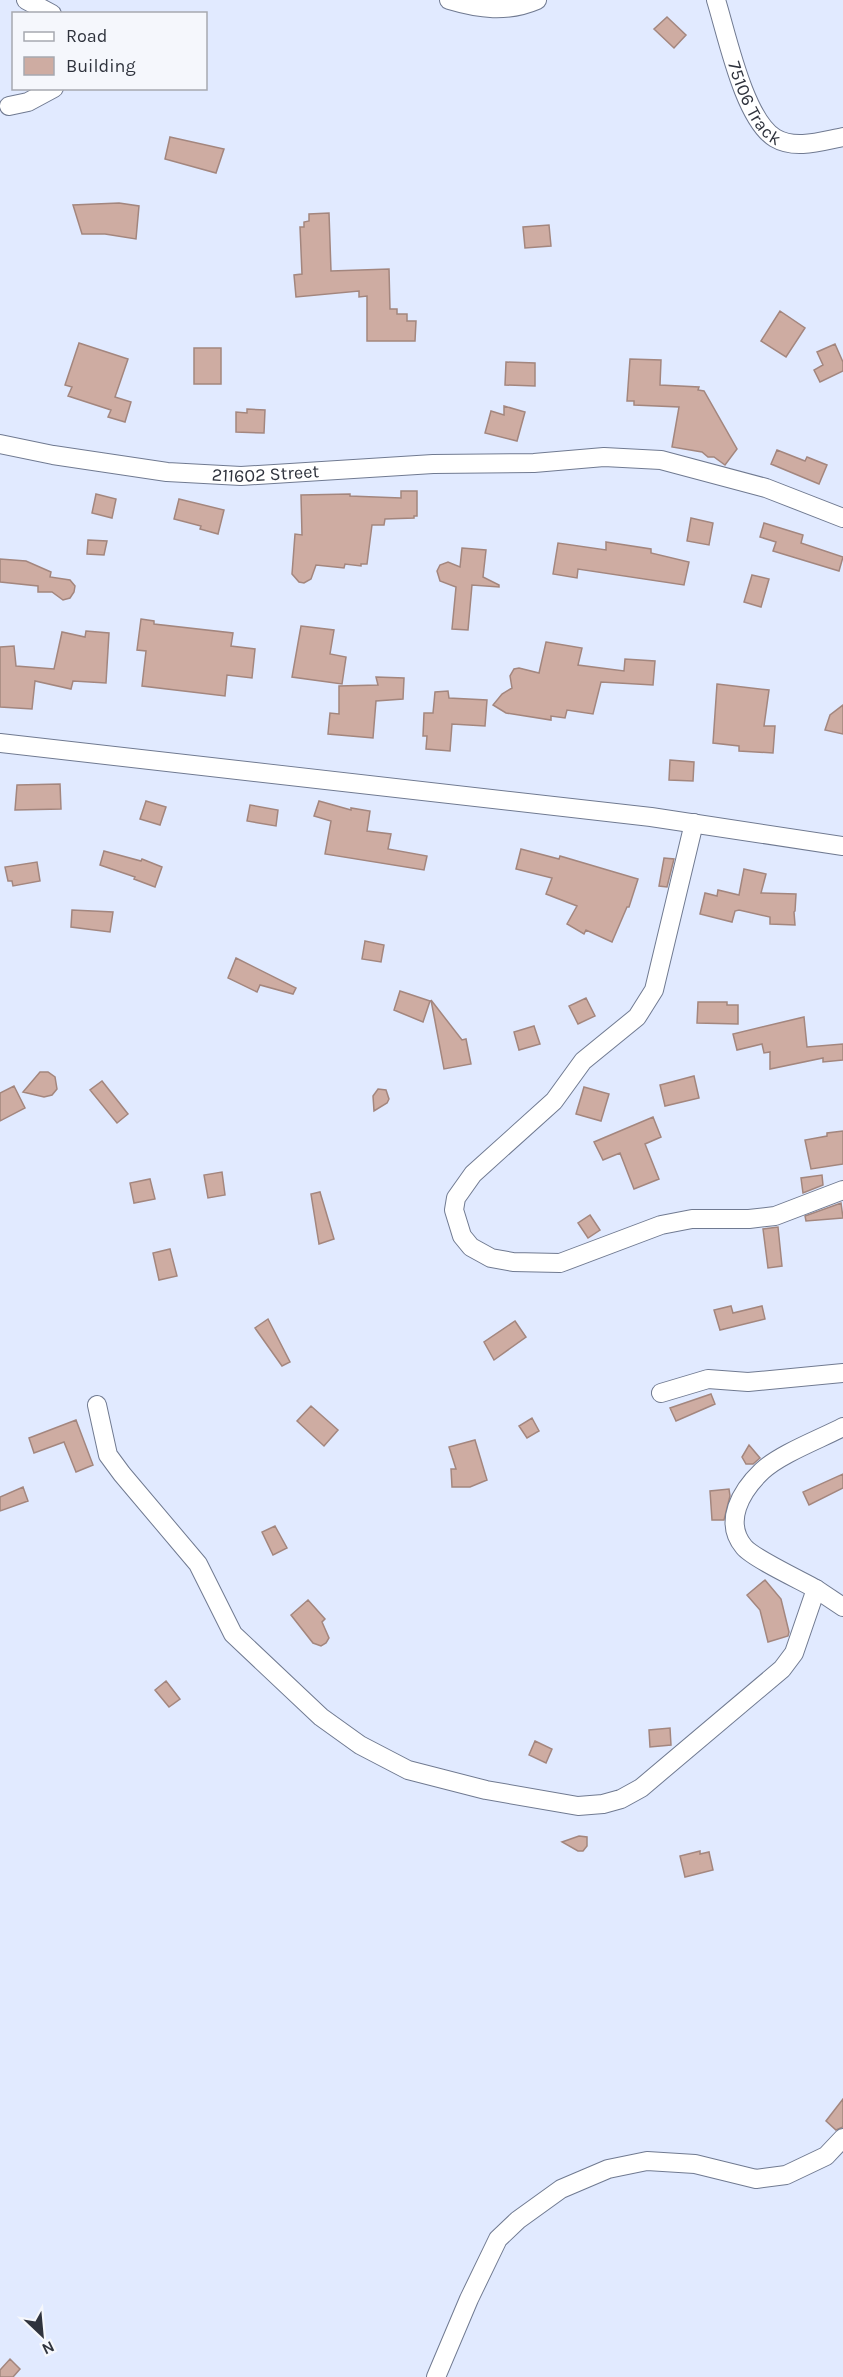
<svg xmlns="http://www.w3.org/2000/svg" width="843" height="2377" viewBox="0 0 843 2377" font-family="Karla,sans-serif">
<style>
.building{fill:#ceaca2;stroke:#a3867e;stroke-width:1.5}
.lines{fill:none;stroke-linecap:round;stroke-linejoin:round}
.minor-casing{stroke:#707a91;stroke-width:20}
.minor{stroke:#fff;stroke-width:18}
.labels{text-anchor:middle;stroke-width:4.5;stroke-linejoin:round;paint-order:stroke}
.street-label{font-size:18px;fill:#2f333d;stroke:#f5f7fc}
</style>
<rect width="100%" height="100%" fill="#e1eaff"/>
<path class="building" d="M667 17 686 35 674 48 654 29Z
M170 137 224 149 216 173 165 159Z
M119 203 139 206 136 239 105 234H82L73 205Z
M329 213 331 271 389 269 390 309H397V314H407V321H416L415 341H367V296L359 297V291L296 297 294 275 302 274 300 227H304V222L309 221V214Z
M549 225 551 246 525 248 523 227Z
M780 311 805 328 786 357 761 341Z
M79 343 128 359 115 397 131 402 125 422 108 417 111 410 68 396 72 387 65 385Z
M835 344 843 362V371L820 382 814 370 823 365 817 352Z
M194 348H221V384H194Z
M630 359 661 360 660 385 699 387 698 390 704 391 737 449 725 465 714 457H708L702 452 672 447 679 407 634 405V401H627Z
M506 362 535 363V386L505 385Z
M504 406 525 412 517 441 485 433 491 411 504 415Z
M247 409 265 410 264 433 236 432V412L247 413Z
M777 450 805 461 807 457 827 465 819 484 771 464Z
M401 491H417V516H414V518L385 519 384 525H372L367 564H361V566L345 564 344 568 316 565 311 579 304 583 299 582 292 574 295 534 302 535 301 495 350 494V496L401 498Z
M96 494 116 499 112 518 92 513Z
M179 499 224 510 218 534 200 529 201 526 174 519Z
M691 518 713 523 709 545 687 541Z
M764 523 803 535 801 543 843 557 839 571 773 551 776 542 760 537Z
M88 540 107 541 104 555 87 554Z
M606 542 651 549V553L689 562 684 585 578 569 577 578 553 574 558 543 606 550Z
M462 548 486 550 483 577 499 585V587L472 585 468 630 452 629 456 587 440 581 437 571 440 565 448 562 460 567Z
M0 559 26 561 51 572 50 577 70 580 75 586 74 592 70 598 63 600 52 592H38V586L0 582Z
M752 575 769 579 761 607 744 602Z
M141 619 154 621V624L233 633 231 646 255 649 252 678 227 675 225 696 142 686 146 651 137 650Z
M301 626 334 630 330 654 346 657 342 684 292 677Z
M86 631 109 633 106 683 73 681 71 689 35 681 32 709 0 707V647L14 646 16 666 54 669 62 632 85 637Z
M546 642 582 648 578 665 624 671 625 659 655 661 653 685 601 682 593 714 567 710 565 718 551 716V720L506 713 493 705 502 694 512 688 510 676 514 669 519 668 539 673Z
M376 677 404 678 403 699 376 701 373 738 328 734 330 713 339 714V686L378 685Z
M717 684 769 690 764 726H775L773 753 739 751V746L713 743Z
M448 691 449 698 487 700 485 726 452 724 450 751 426 749 427 736H423L424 713H433L435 692Z
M843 705V734L825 730 830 715Z
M670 760 694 762 693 781 669 780Z
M60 784 61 809 15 810 17 785Z
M146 801 166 807 160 825 140 819Z
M319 801 351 810V808L370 811 367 831 391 834 388 849 427 856 424 870 325 854 331 821 314 816Z
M250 805 278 810 276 826 247 821Z
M521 849 559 859 560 856 638 879 629 907H627L612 942 586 930 584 934 567 924 577 906 546 894 552 878 516 869Z
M104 851 141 861 142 859 162 867 155 887 134 879 135 877 100 865Z
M664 858 674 859 667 887 659 886Z
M37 862 40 881 13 886 12 881H8L5 867Z
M744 869 766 874 761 893 796 894 795 911 794 912 795 925 770 924V917L739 910 735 911 732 922 700 914 705 893 717 896 718 890 739 895Z
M72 910 113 912 110 932 71 927Z
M365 941 384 945 381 962 362 959Z
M236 958 296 988 293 994 260 985 257 992 228 978Z
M400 991 430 1001 423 1022 394 1010Z
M586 998 595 1016 578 1024 569 1006Z
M431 1000 462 1040 466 1039 471 1064 444 1069Z
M698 1002H727V1005H738V1024L697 1023Z
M804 1017 807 1047 843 1044V1060L823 1062V1058L770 1069V1052L764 1053 762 1044 737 1050 733 1034Z
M534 1026 540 1044 519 1050 514 1032Z
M40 1072H48L55 1077 57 1089 52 1095 44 1097 23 1092Z
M694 1076 699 1098 665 1106 660 1085Z
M102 1081 128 1114 117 1123 90 1090Z
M14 1086 25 1108 0 1121V1093Z
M584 1087 609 1094 601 1121 576 1114Z
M378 1089 386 1090 389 1099 387 1103 374 1111 373 1096Z
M653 1117 661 1137 645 1144 659 1179 634 1189 620 1153 603 1160 594 1142Z
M843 1131V1164L811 1169 805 1140 827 1136V1133Z
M222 1172 225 1195 208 1198 204 1175Z
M822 1175 823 1185 803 1193 801 1178Z
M150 1179 155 1199 134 1203 130 1183Z
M320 1192 334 1239 319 1244 311 1194Z
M841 1203 843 1218 806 1221 805 1216Z
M590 1215 600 1230 588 1238 578 1223Z
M778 1227 782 1266 768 1268 763 1229Z
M170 1249 177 1276 159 1280 153 1253Z
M731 1306 733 1313 762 1306 765 1319 720 1330 714 1310Z
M268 1319 290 1362 282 1366 255 1328Z
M515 1321 526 1337 494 1360 484 1342Z
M711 1394 715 1404 676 1421 670 1408Z
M311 1406 338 1430 324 1446 297 1421Z
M532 1418 539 1431 527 1438 519 1426Z
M76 1420 93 1465 76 1472 64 1442 34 1453 29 1438Z
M475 1440 487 1480 470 1487H452L451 1469H456L449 1447Z
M749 1445 760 1458 753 1464H746L742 1457Z
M843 1474V1488L809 1505 803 1492Z
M23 1487 28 1501 0 1511V1497Z
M729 1489 730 1496 724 1520H712L710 1491Z
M275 1526 287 1548 273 1555 262 1532Z
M765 1580 781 1599 789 1632 788 1636 768 1642 760 1610 747 1595Z
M308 1600 325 1619 322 1622 329 1638 326 1643 321 1646 313 1643 291 1615Z
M166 1681 180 1699 169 1707 155 1690Z
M670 1728 671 1745 650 1747 649 1730Z
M535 1741 552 1749 546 1763 529 1755Z
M579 1836 587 1837V1846L583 1851H578L562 1842Z
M700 1851V1854L709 1852 713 1870 685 1877 680 1856Z
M843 2099V2127L836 2130 826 2121Z
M10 2359 20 2369 13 2377H0V2370Z"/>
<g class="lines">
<defs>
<g id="minor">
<path d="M26 0 52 14"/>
<path d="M449 0C479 9 507 13 537 0"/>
<path id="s1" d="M716 0C727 35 744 119 775 138 795 150 822 141 843 137"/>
<path d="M9 106 28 102 54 88"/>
<path id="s2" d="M0 444 53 455 167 472 241 476 433 464 534 463 604 457 661 460 766 488 843 518"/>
<path d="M0 743 651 817 843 846"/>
<path d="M694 823 654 990 637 1017 583 1061 554 1101 473 1174 456 1198 454 1210 462 1236 471 1247 491 1258 513 1262 560 1263 661 1225 692 1219H749L775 1216 843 1190"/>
<path d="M661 1393 708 1379 748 1382 843 1373"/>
<path d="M97 1405 108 1455 122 1474 198 1564 233 1634 321 1717 360 1745 408 1770 486 1790 578 1806 603 1804 621 1799 641 1788 782 1669 794 1653 816 1589C802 1581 753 1558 744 1547 723 1522 741 1491 762 1471 780 1454 820 1439 843 1427"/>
<path d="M816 1589 843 1607"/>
<path d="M436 2377 469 2299 498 2239 518 2220 561 2189 608 2169 647 2161 695 2164 756 2179 786 2175 826 2156 843 2138"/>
</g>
</defs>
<use href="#minor" class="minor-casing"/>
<use href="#minor" class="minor"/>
</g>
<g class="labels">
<g class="street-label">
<text dy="6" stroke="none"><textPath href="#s1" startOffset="111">75106 Track</textPath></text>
<text dy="6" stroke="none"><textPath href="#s2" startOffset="268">211602 Street</textPath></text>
</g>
</g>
<rect x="12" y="12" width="195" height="78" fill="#f5f7fc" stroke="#a6a9b0" stroke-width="1.5"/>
<rect x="24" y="32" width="30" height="9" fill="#ffffff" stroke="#a6a9b0" stroke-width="1.5"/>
<text x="66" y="42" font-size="18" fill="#2f333d">Road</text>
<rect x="24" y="57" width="30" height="18" fill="#ceaca2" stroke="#a6a9b0" stroke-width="1.5"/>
<text x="66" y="72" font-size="18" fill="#2f333d">Building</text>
<g transform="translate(42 2335) rotate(154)" stroke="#f5f7fc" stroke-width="4.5" paint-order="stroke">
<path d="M0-4.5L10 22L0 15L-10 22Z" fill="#2f333d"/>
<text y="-9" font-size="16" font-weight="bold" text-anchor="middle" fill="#2f333d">N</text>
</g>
</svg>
